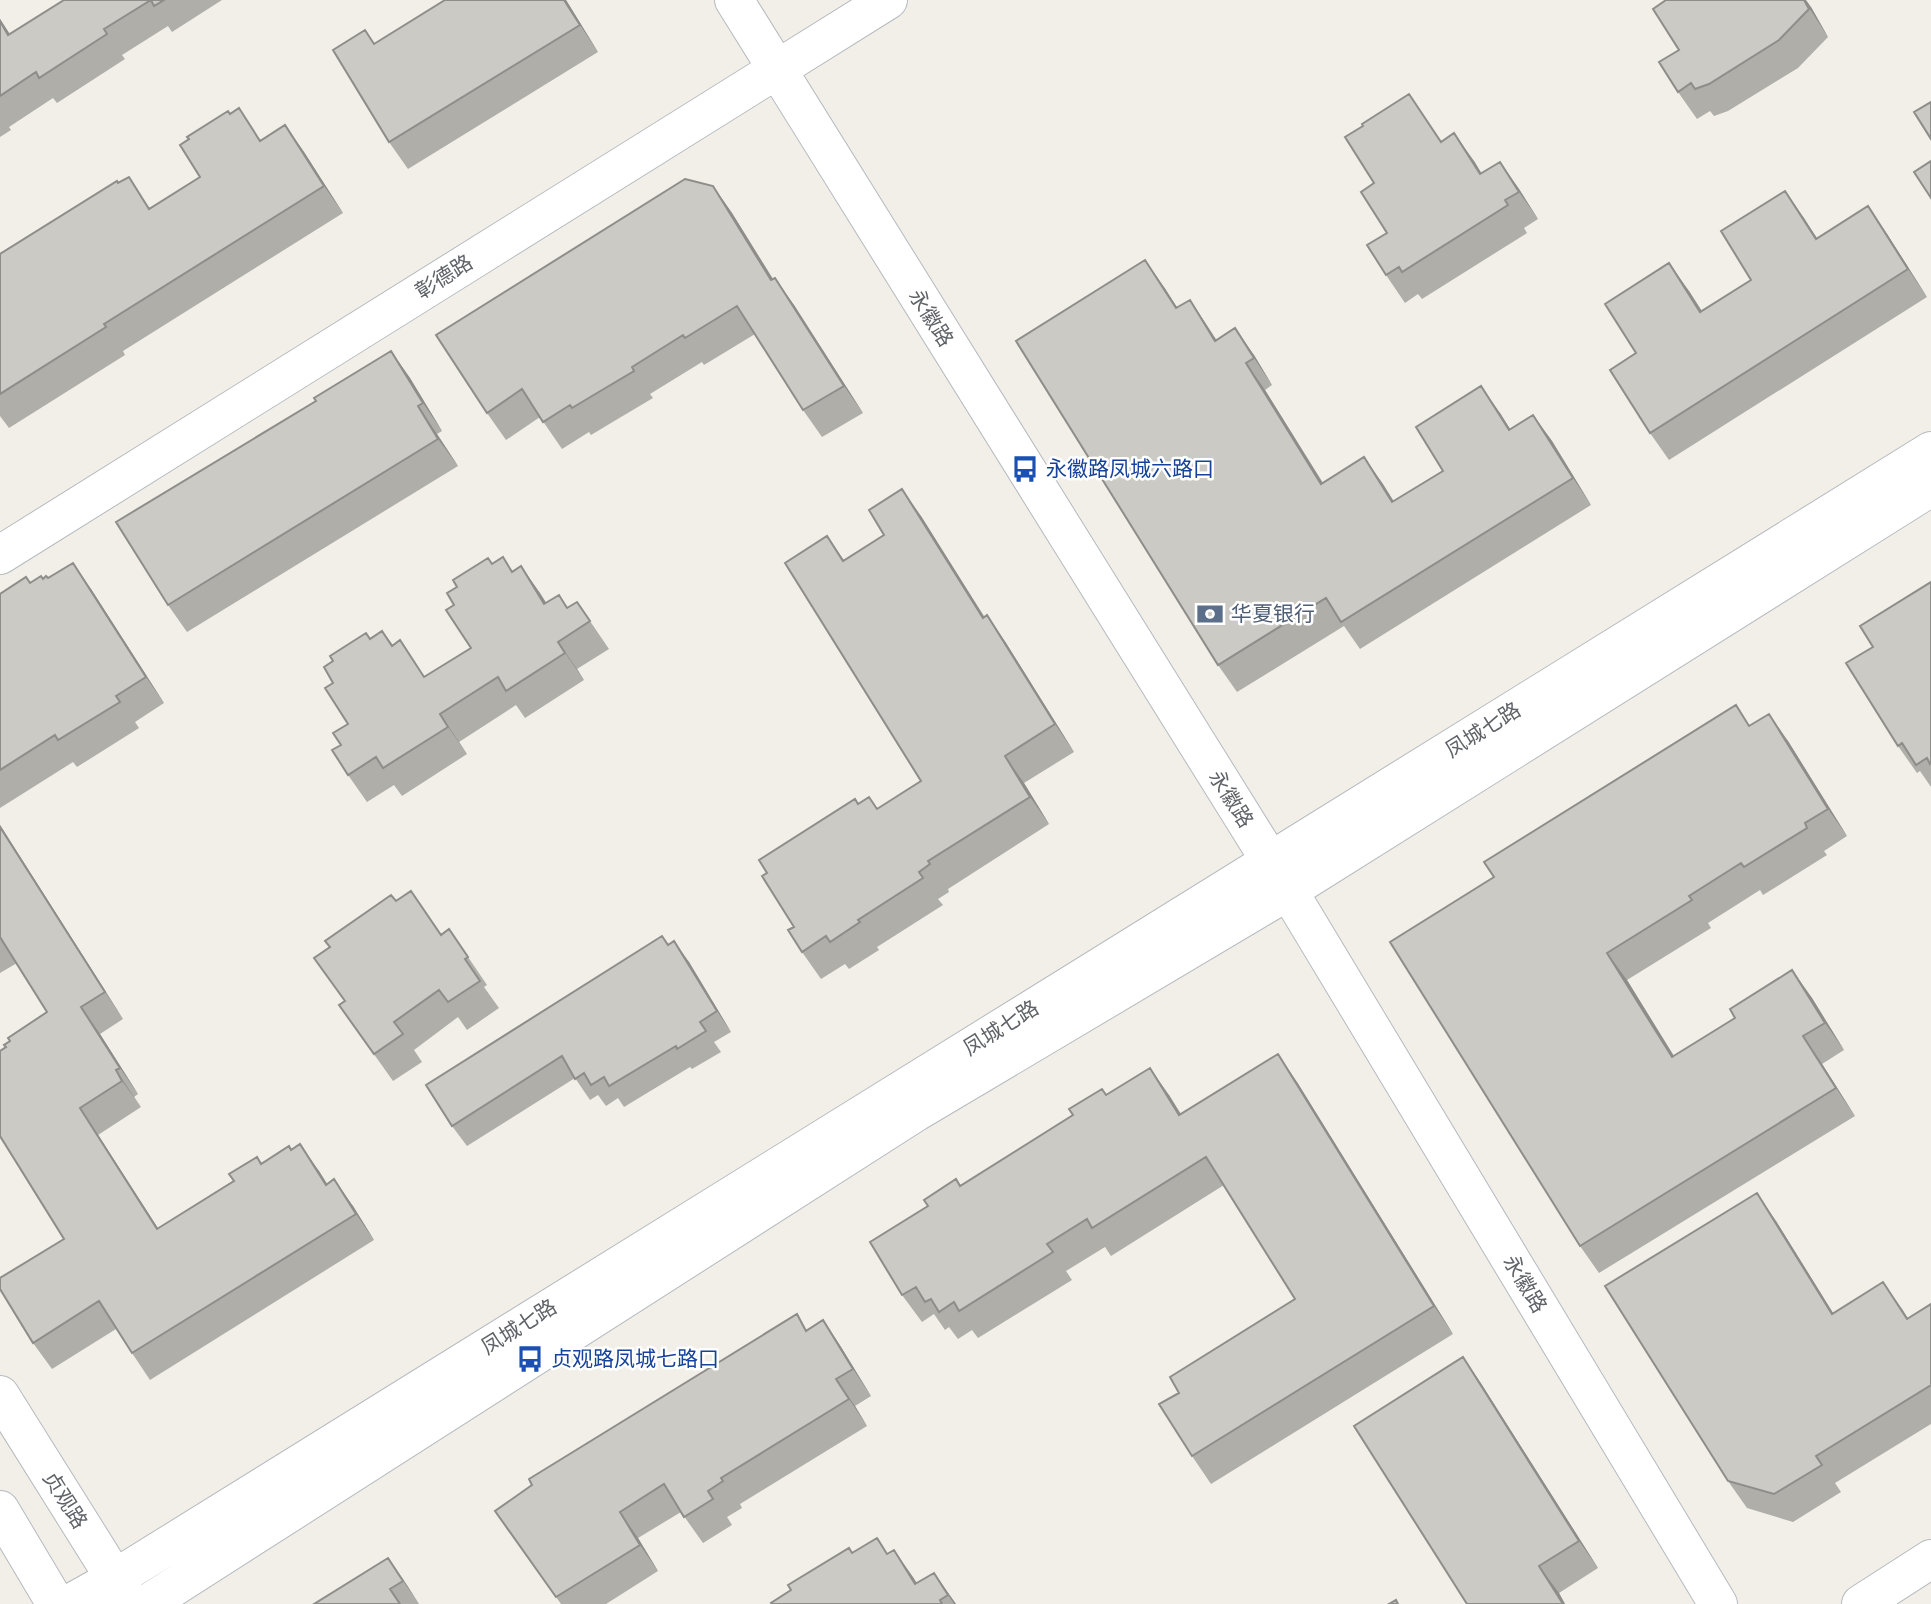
<svg xmlns="http://www.w3.org/2000/svg" width="1931" height="1604" viewBox="0 0 1931 1604" font-family="'Public Sans','Noto Sans SC',sans-serif">
<style>
.lines{fill:none;stroke-linecap:round;stroke-linejoin:round}
.secondary-casing{stroke:#b6babf;stroke-width:40}
.secondary{stroke:#fff;stroke-width:38}
.wall{fill:#afaea9}
.shaded-wall{fill:#8f8d8a}
.building{fill:#cccac5;stroke:#8f8d8a;stroke-width:2}
.labels{text-anchor:middle;stroke-width:5;stroke-linejoin:round;paint-order:stroke}
.street-label{font-size:21px;fill:#5f6368;stroke:#fff}
.transit-label{font-size:21px;fill:#164399;stroke:#fff;text-anchor:start}
.service-label{font-size:21px;fill:#4e5e75;stroke:#fff;text-anchor:start}
</style>
<rect width="100%" height="100%" fill="#f1efe8"/>
<g class="lines">
<defs>
<path id="secondary" d="M734 0 1271 862 1718 1604
M0 555 888 0
M0 1395 129 1601
M0 1510 56 1604
M69 1604 114 1579 1931 451
M147 1604 916 1112 1288 891 1931 487
M1861 1604 1931 1559"/>
</defs>
<use href="#secondary" class="secondary-casing"/>
<use href="#secondary" class="secondary"/>
</g>
<path class="wall" d="M64 0H222L172 32 168 26 122 55 125 59 57 103 53 98 9 127 11 130 0 137V19L10 34Z
M445 0H566L598 52 408 169 389 142Z
M1811 7 1828 37 1798 68 1728 111 1714 116 1710 111 1697 119 1678 92Z
M230 114 261 140 285 125 304 152 343 213 123 351 125 355 9 428 0 416V254L118 183 150 208 200 177Z
M1441 142 1474 161 1481 173 1500 162 1519 189 1538 219 1524 228 1527 233 1422 299 1418 294 1405 303 1386 275 1387 233Z
M713 186 732 213 773 279 794 305 863 413 822 437 803 410 755 334 704 365 702 362 650 394 653 398 616 420 591 435 589 432 562 449 540 417 506 440 487 413Z
M1785 191 1817 238 1868 206 1887 234 1927 297 1669 460 1650 433 1636 353 1689 291 1702 311 1751 280Z
M1164 287 1177 308 1190 300 1216 340 1254 355 1272 385 1265 390 1323 483 1364 457 1394 502 1443 471 1500 413 1510 429 1533 415 1552 441 1591 505 1360 649 1344 626 1237 692 1218 665Z
M391 351 410 378 442 431 437 434 458 466 187 632 168 605 316 401Z
M921 516 984 617 987 615 1006 643 1074 752 1024 783 1049 824 948 889 949 892 938 899 943 905 877 947 879 950 849 969 845 964 821 979 802 952 794 927 869 797 877 809 921 781 827 536 844 560Z
M503 557 512 571 521 566 546 603 559 595 568 608 577 602 609 649 577 669 584 680 525 718 516 705 459 742 467 754 402 796 394 785 367 802 348 775 341 745 348 724 333 683 370 638 382 631 393 645 425 677 471 648 454 605 457 587Z
M43 578H48L91 589 164 703 135 722 139 728 77 767 73 762 0 808V594Z
M1931 582V787L1920 771 1917 773 1898 746 1873 647Z
M1750 726 1788 741 1847 836 1824 851 1827 855 1763 895 1760 890 1708 923 1711 928 1627 980 1674 1056 1735 1018 1792 970 1812 998 1844 1050 1822 1064 1855 1116 1599 1273 1580 1246 1390 942Z
M0 825 123 1019 100 1034 138 1094 134 1097 141 1107 98 1135 158 1228 261 1163 291 1150 319 1171 327 1184 353 1206 374 1240 150 1380 116 1329 52 1369 33 1343 64 1239 6 1047 10 1041 47 1012 17 963 0 973Z
M396 901 441 934 449 929 487 985 484 987 499 1008 467 1030 458 1017 414 1050 422 1062 393 1081 339 1005 345 1001Z
M662 936 669 945 689 962 731 1032 714 1042 721 1052 692 1069 690 1067 624 1107 618 1098 606 1106 598 1095 590 1100 575 1078 467 1146 452 1126Z
M1297 1082 1453 1334 1211 1484 1192 1456 1179 1393 1295 1299 1224 1185 1111 1256 1105 1247 1066 1271 1072 1280 978 1338 972 1330 958 1339 949 1327 945 1330 934 1314 922 1322 902 1295 928 1206 1106 1095H1169L1181 1114Z
M1776 1221 1833 1313 1902 1309 1908 1319 1931 1304V1424L1835 1483 1841 1492 1793 1522 1747 1508 1728 1481Z
M823 1320 841 1347 871 1396 855 1406 867 1426 740 1504 742 1508 727 1517 732 1525 703 1543 681 1512 638 1538 658 1571 606 1604H561L495 1511 532 1485Z
M1463 1357 1482 1385 1598 1568 1559 1593 1565 1604H1467Z
M852 1553H888L917 1583 934 1573 956 1604H772Z
M388 1558 419 1604H314Z"/>
<path class="shaded-wall" d="M564 0H566L598 52 580 25Z
M1804 0H1806L1811 7 1828 37Z
M0 19 26 60 8 35 0 21Z
M285 125 304 152 343 213 324 186Z
M1454 133 1474 161 1499 202 1480 174Z
M1500 162 1519 189 1538 219 1519 192Z
M713 186 732 213 790 307 771 280Z
M1785 191 1804 218 1835 267 1816 239Z
M1868 206 1887 234 1927 297 1908 269Z
M1145 260 1164 287 1195 335 1176 308Z
M1669 263 1689 291 1719 339 1700 312Z
M775 278 794 305 863 413 844 386Z
M1190 300 1208 327 1234 367 1215 341Z
M1235 328 1254 355 1272 385 1254 358Z
M391 351 410 378 442 431 423 403Z
M1246 363 1265 390 1340 511 1321 484Z
M1481 386 1500 413 1527 456 1509 430Z
M418 406 437 434 458 466 438 439Z
M1533 415 1552 441 1591 505 1573 478Z
M1364 457 1383 484 1411 529 1392 502Z
M902 489 921 516 1002 645 983 618Z
M73 563 91 589 164 703 146 677Z
M521 566 540 593 564 631 544 604Z
M987 615 1006 643 1074 752 1055 724Z
M558 642 577 669 584 680 565 653Z
M440 714 459 742 467 754 448 727Z
M1769 714 1788 741 1847 836 1828 809Z
M1005 756 1024 783 1049 824 1030 797Z
M0 825 123 1019 105 992 0 827Z
M674 941 689 962 731 1032 717 1011Z
M1607 953 1627 980 1691 1084 1672 1057Z
M1792 970 1812 998 1844 1050 1825 1023Z
M81 1007 100 1034 138 1094 120 1068Z
M1803 1036 1822 1064 1855 1116 1836 1088Z
M1278 1054 1297 1082 1453 1334 1434 1306Z
M1150 1068 1169 1095 1198 1143 1179 1115Z
M116 1070 134 1097 141 1107 122 1081Z
M80 1108 98 1135 175 1255 157 1229Z
M300 1144 319 1171 344 1211 326 1185Z
M334 1179 353 1206 374 1240 356 1214Z
M1757 1193 1776 1221 1851 1342 1832 1314Z
M1883 1282 1902 1309 1926 1347 1907 1319Z
M823 1320 841 1347 871 1396 853 1369Z
M1463 1357 1482 1385 1598 1568 1579 1541Z
M836 1379 855 1406 867 1426 849 1399Z
M620 1512 638 1538 658 1571 640 1545Z
M894 1550 913 1577 930 1604 915 1584Z
M388 1558 407 1585 419 1604 403 1581Z
M1539 1566 1559 1593 1565 1604H1563Z
M934 1573 956 1604H954L948 1595Z"/>
<path class="building" d="M64 0H164L154 6 151 0 104 29 107 34 39 78 36 72 0 96V21L8 35Z
M445 0H564L580 25 389 142 333 50 365 30 374 44Z
M1666 0H1804L1809 9 1779 40 1709 84 1695 89 1691 83 1678 92 1659 62 1679 50 1653 9Z
M1409 94 1441 142 1454 133 1480 174 1500 162 1519 192 1505 200 1508 205 1402 272 1399 267 1386 275 1367 245 1387 233 1361 192 1374 183 1345 137 1363 126 1362 124Z
M1931 102V139L1914 112Z
M239 108 260 141 285 125 324 186 104 324 106 327 0 394V254L117 181 118 183 129 177 149 209 200 177 180 145 189 139 187 137 228 111 230 114Z
M1931 161V198L1914 172Z
M685 179 713 186 771 280 775 278 844 386 803 410 737 306 685 338 683 335 632 367 634 371 597 393 572 408 570 405 543 422 522 389 487 413 436 335Z
M1785 191 1816 239 1868 206 1908 269 1650 433 1610 370 1636 353 1605 304 1669 263 1700 312 1751 280 1721 231Z
M1145 260 1176 308 1190 300 1215 341 1235 328 1254 358 1246 363 1321 484 1364 457 1392 502 1443 471 1416 427 1481 386 1509 430 1533 415 1573 478 1341 622 1326 598 1218 665 1016 341Z
M391 351 423 403 418 406 438 439 168 605 116 522 316 401 314 398Z
M902 489 983 618 987 615 1055 724 1005 756 1030 797 928 861 930 864 919 872 923 878 858 920 860 922 830 942 826 936 802 952 788 930 794 927 762 876 767 873 759 860 855 799 858 804 869 797 877 809 921 781 785 563 827 536 843 561 884 535 869 510Z
M503 557 512 572 521 566 544 604 559 595 567 608 577 602 590 621 558 642 565 653 506 691 498 677 440 714 448 727 383 768 376 757 348 775 332 750 341 745 333 733 348 724 325 688 333 683 324 667 333 661 330 656 366 633 370 639 382 631 392 646 400 640 424 677 471 648 446 610 454 605 447 593 457 587 453 580 488 558 492 564Z
M73 563 146 677 116 696 120 702 58 740 55 735 0 770V594L26 577 30 583 41 576 43 579 46 576 48 578Z
M1931 582V763L1930 764 1927 758 1916 765 1902 743 1898 746 1846 663 1873 647 1860 626Z
M1736 705 1749 726 1769 714 1828 809 1805 823 1807 828 1744 867 1741 863 1689 896 1692 900 1607 953 1672 1057 1735 1018 1730 1009 1792 970 1825 1023 1803 1036 1836 1088 1580 1246 1390 942 1494 877 1484 862Z
M0 827 105 992 81 1007 120 1068 116 1070 122 1081 80 1108 157 1229 234 1181 229 1174 257 1157 261 1164 289 1146 291 1150 300 1144 326 1185 334 1179 356 1214 132 1353 99 1301 33 1343 0 1289V1278L64 1239 0 1136V1051L6 1047 4 1045 10 1041 8 1038 47 1012 0 937Z
M411 891 441 935 449 929 468 957 465 959 480 981 448 1002 439 990 394 1022 403 1034 374 1054 339 1005 345 1001 314 958 330 947 325 941 391 895 396 901Z
M662 936 668 945 674 941 717 1011 700 1022 706 1031 677 1049 676 1046 609 1086 604 1077 591 1085 584 1073 575 1079 562 1056 452 1126 426 1085Z
M1278 1054 1434 1306 1192 1456 1159 1404 1179 1393 1170 1377 1295 1299 1206 1157 1092 1228 1087 1219 1047 1244 1053 1252 959 1311 954 1302 939 1312 931 1299 925 1302 916 1287 902 1295 870 1242 928 1206 924 1200 956 1179 960 1186 1073 1115 1069 1109 1102 1089 1106 1095 1150 1068 1179 1115Z
M1757 1193 1832 1314 1883 1282 1907 1319 1931 1304V1385L1816 1456 1822 1465 1774 1494 1728 1481 1605 1286Z
M797 1314 806 1331 823 1320 853 1369 836 1379 849 1399 721 1478 723 1481 708 1491 713 1499 684 1517 664 1484 620 1512 640 1545 556 1597 495 1511 532 1485 529 1479Z
M1463 1357 1579 1541 1539 1566 1563 1604H1467L1354 1426Z
M877 1538 887 1554 894 1550 915 1584 934 1573 948 1595 940 1600 942 1604H772L771 1603 791 1590 788 1585 849 1548 852 1553Z
M388 1558 403 1581 390 1589 400 1604H314Z
M1396 1600 1398 1604H1389Z"/>
<defs>
<symbol id="bus-bare" viewBox="-9 -9 18 18"><path d="M-5-6H5V4H4V6H2V4H-2V6H-4V4H-5ZM-3.5-4V0h7V-4ZM-3.5 1.2v1.5H-2V1.2ZM2 1.2v1.5H3.5V1.2Z" fill="#1a4fb4" stroke="#fff" stroke-width="2.5" paint-order="stroke"/></symbol>
<symbol id="bank-bare" viewBox="-9 -9 18 18"><path d="M-6-4H6V4H-6ZM0-2.3a2.3 2.3 0 1 0 0 4.6a2.3 2.3 0 1 0 0-4.6Z" fill="#5c6f8a" stroke="#fff" stroke-width="2.5" paint-order="stroke"/></symbol>
</defs>
<g fill-rule="evenodd">
<use href="#bus-bare" x="1006" y="450" width="38" height="38"/>
<use href="#bank-bare" x="1191" y="595" width="38" height="38"/>
<use href="#bus-bare" x="511" y="1340" width="38" height="38"/>
</g>
<g class="labels">
<g class="street-label">
<text transform="translate(444 277) rotate(-32)" y="7">彰德路</text>
<text transform="translate(931 318) rotate(58)" y="7">永徽路</text>
<text transform="translate(1483 730) rotate(-32)" y="7">凤城七路</text>
<text transform="translate(1231 799) rotate(58)" y="7">永徽路</text>
<text transform="translate(1001 1028) rotate(-32)" y="7">凤城七路</text>
<text transform="translate(1525 1284) rotate(59)" y="7">永徽路</text>
<text transform="translate(519 1327) rotate(-32)" y="7">凤城七路</text>
<text transform="translate(65 1500) rotate(58)" y="7">贞观路</text>
</g>
<g class="transit-label">
<text x="1046" y="476">永徽路凤城六路口</text>
<text x="551" y="1366">贞观路凤城七路口</text>
</g>
<g class="service-label">
<text x="1231" y="621">华夏银行</text>
</g>
</g>
</svg>
